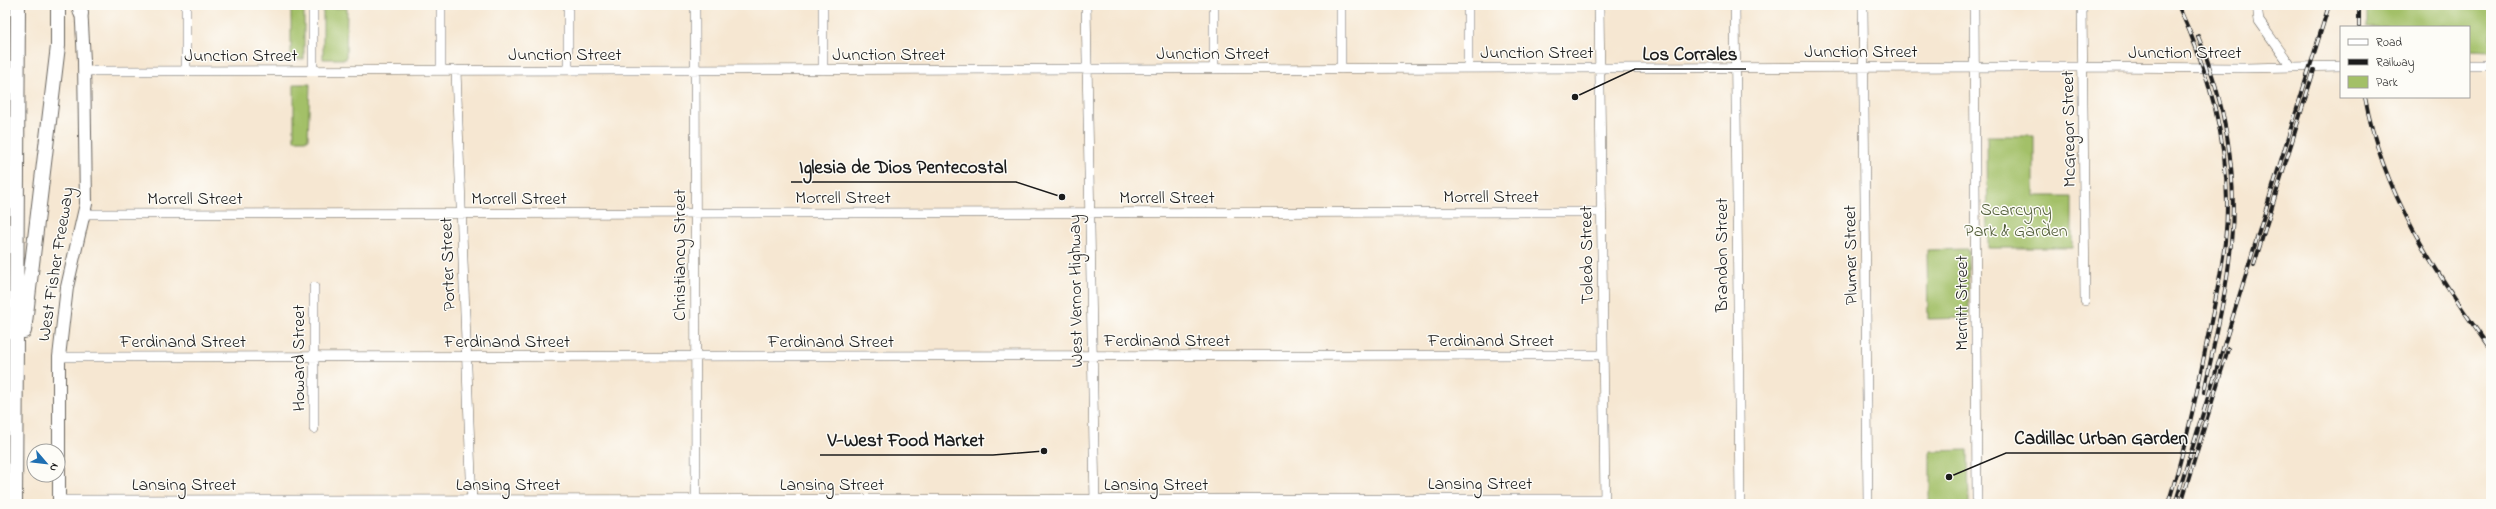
<svg xmlns="http://www.w3.org/2000/svg" width="2496" height="509" viewBox="0 0 2496 509" font-family="'Indie Flower',sans-serif">
<style>
.green{fill:#a3c067;stroke:#606e42}
.lines{fill:none;stroke-linecap:round;stroke-linejoin:round}
.minor-casing{stroke:#68635c;stroke-width:10}
.major-casing{stroke:#68635c;stroke-width:14}
.highway-casing{stroke:#68635c;stroke-width:16}
.minor{stroke:#fff;stroke-width:9}
.major{stroke:#fff;stroke-width:12}
.highway{stroke:#fff;stroke-width:14}
.rail-casing{stroke:#1c1c1c;stroke-width:4}
.rail{stroke:#fdfcf7;stroke-width:2.5;stroke-dasharray:8;stroke-linecap:butt}
.labels{text-anchor:middle;stroke-width:3;stroke-linejoin:round;paint-order:stroke}
.street-label{font-size:18px;fill:#1c1c1c;stroke:#fdfcf7}
.park-label{font-size:18px;fill:#525e3a;stroke:#fdfcf7}
.leader{fill:none;stroke:#1c1c1c;stroke-width:1.5}
.callout-dot{fill:#1c1c1c;stroke:#fdfcf7;stroke-width:1.5}
.callout-label{font-size:19px;text-anchor:middle;font-weight:bold;fill:#1c1c1c;stroke:#fdfcf7;stroke-width:3;stroke-linejoin:round;paint-order:stroke}
</style>
<rect width="100%" height="100%" fill="#fdfcf7"/>
<filter id="ink" filterUnits="userSpaceOnUse"><feTurbulence type="fractalNoise" baseFrequency=".025" numOctaves="2"/><feDisplacementMap in="SourceGraphic" scale="8" xChannelSelector="R" yChannelSelector="G"/><feConvolveMatrix kernelMatrix="1 2 1 2 8 2 1 2 1" color-interpolation-filters="sRGB"/></filter>
<filter id="wash" filterUnits="userSpaceOnUse"><feTurbulence type="fractalNoise" baseFrequency=".012" numOctaves="4" result="noise"/><feDisplacementMap in="SourceGraphic" scale="16" xChannelSelector="R" yChannelSelector="G"/><feGaussianBlur stdDeviation="0.9" result="paint"/><feColorMatrix in="noise" values="0 0 0 0 0 0 0 0 0 0 0 0 0 0 0 0 0 1.4 0 .05"/><feComposite in="paint" operator="in"/></filter>
<g filter="url(#wash)">
<rect width="100%" height="100%" fill="#f6e7d2"/>
<path class="green" d="M2367 5H2491V51L2469 50V27H2367Z
M323 8H347L346 59H323Z
M291 9H304V59H291Z
M294 84H310L308 140H294Z
M1987 136H2034V196H2072V248H1988Z
M1968 249 1969 318 1928 319 1927 250Z
M1968 450 1969 504H1930V451Z"/>
</g>
<g filter="url(#ink)">
<g class="lines">
<defs>
<path id="minor" d="M186 5V71
M313 5V71
M441 5V70
M568 5V70
M695 5 696 504
M823 5V70
M1086 5 1095 504
M1214 5V69
M1468 5V68
M1599 5 1605 504
M1735 5 1740 504
M1863 5 1868 504
M1974 5 1977 504
M2082 5 2085 301
M2257 5 2259 21 2291 66
M2469 65H2491
M1341 69V5
M456 70 472 504
M85 71 2083 67 2245 68 2341 66
M84 214 1602 212
M314 287V429
M59 357 1603 355
M59 500 1605 499"/>
<path id="major" d="M59 504V357L67 287 86 204 84 61 81 5"/>
<path id="highway" d="M79 5 81 13
M24 331 58 46V5
M15 504 18 5"/>
</defs>
<use href="#minor" class="minor-casing"/>
<use href="#major" class="major-casing"/>
<use href="#highway" class="highway-casing"/>
<use href="#minor" class="minor"/>
<use href="#major" class="major"/>
<use href="#highway" class="highway"/>
<defs>
<path id="rail" d="M2359 27V5
M2198 36C2225 101 2238 173 2231 243 2227 293 2214 343 2204 392
M2365 97C2382 193 2435 272 2491 350
M2254 265 2314 70
M2168 504C2184 452 2196 399 2206 346 2213 311 2221 277 2225 242 2234 160 2212 78 2178 5
M2175 504 2329 5
M2181 504 2228 349"/>
</defs>
<use href="#rail" class="rail-casing"/>
<use href="#rail" class="rail"/>
</g>
</g>
<g class="labels">
<g class="street-label">
<text x="1861" y="57">Junction Street</text>
<text x="1537" y="58">Junction Street</text>
<text x="2185" y="58">Junction Street</text>
<text x="1213" y="59">Junction Street</text>
<text x="565" y="60">Junction Street</text>
<text x="889" y="60">Junction Street</text>
<text x="241" y="61">Junction Street</text>
<text transform="translate(2068 129) rotate(-91)" y="6">McGregor Street</text>
<text x="1491" y="202">Morrell Street</text>
<text x="843" y="203">Morrell Street</text>
<text x="1167" y="203">Morrell Street</text>
<text x="195" y="204">Morrell Street</text>
<text x="519" y="204">Morrell Street</text>
<text transform="translate(679 255) rotate(-90)" y="6">Christiancy Street</text>
<text transform="translate(1586 255) rotate(-91)" y="6">Toledo Street</text>
<text transform="translate(1721 255) rotate(-90)" y="6">Brandon Street</text>
<text transform="translate(1850 255) rotate(-91)" y="6">Plumer Street</text>
<text transform="translate(55 264) rotate(-81)" y="6">West Fisher Freeway</text>
<text transform="translate(447 264) rotate(-92)" y="6">Porter Street</text>
<text transform="translate(1075 291) rotate(-91)" y="6">West Vernor Highway</text>
<text transform="translate(1961 303) rotate(-90)" y="6">Merritt Street</text>
<text x="1167" y="346">Ferdinand Street</text>
<text x="1491" y="346">Ferdinand Street</text>
<text x="183" y="347">Ferdinand Street</text>
<text x="507" y="347">Ferdinand Street</text>
<text x="831" y="347">Ferdinand Street</text>
<text transform="translate(298 358) rotate(-90)" y="6">Howard Street</text>
<text x="1480" y="489">Lansing Street</text>
<text x="184" y="490">Lansing Street</text>
<text x="508" y="490">Lansing Street</text>
<text x="832" y="490">Lansing Street</text>
<text x="1156" y="490">Lansing Street</text>
</g>
<g class="park-label">
<text x="2016" y="215">Scarcyny<tspan x="2016" dy="21">Park &amp; Garden</tspan></text>
</g>
</g>
<path class="leader" d="M1575 97L1635 69H1746M1062 197L1016 182H791M1949 477L2006 453H2196M1044 451L993 455H820"/>
<g class="callout-dot">
<circle cx="1575" cy="97" r="4"/>
<circle cx="1062" cy="197" r="4"/>
<circle cx="1949" cy="477" r="4"/>
<circle cx="1044" cy="451" r="4"/>
</g>
<g class="callout-label">
<text x="1690" y="60">Los Corrales</text>
<text x="903" y="173">Iglesia de Dios Pentecostal</text>
<text x="2101" y="444">Cadillac Urban Garden</text>
<text x="906" y="446">V-West Food Market</text>
</g>
<rect width="2496" height="509" fill="none" stroke="#fdfcf7" stroke-width="20"/>
<rect x="2340" y="26" width="130" height="72" fill="#fdfcf7" stroke="#a3a29f"/>
<rect x="2348" y="39" width="20" height="6" fill="#ffffff" stroke="#a3a29f"/>
<text x="2376" y="46" font-size="12" fill="#1c1c1c">Road</text>
<rect x="2348" y="59" width="20" height="6" fill="#1c1c1c" stroke="#a3a29f"/>
<text x="2376" y="66" font-size="12" fill="#1c1c1c">Railway</text>
<rect x="2348" y="76" width="20" height="12" fill="#a3c067" stroke="#a3a29f"/>
<text x="2376" y="86" font-size="12" fill="#1c1c1c">Park</text>
<g transform="translate(46 463) rotate(118)"><circle r="19" fill="#fdfcf7" stroke="#a3a29f"/>
<path d="M0-3L7 15L0 10L-7 15Z" fill="#1f6fb2"/>
<text y="-6" font-size="11" font-weight="bold" text-anchor="middle" fill="#1c1c1c">N</text>
</g>
</svg>
